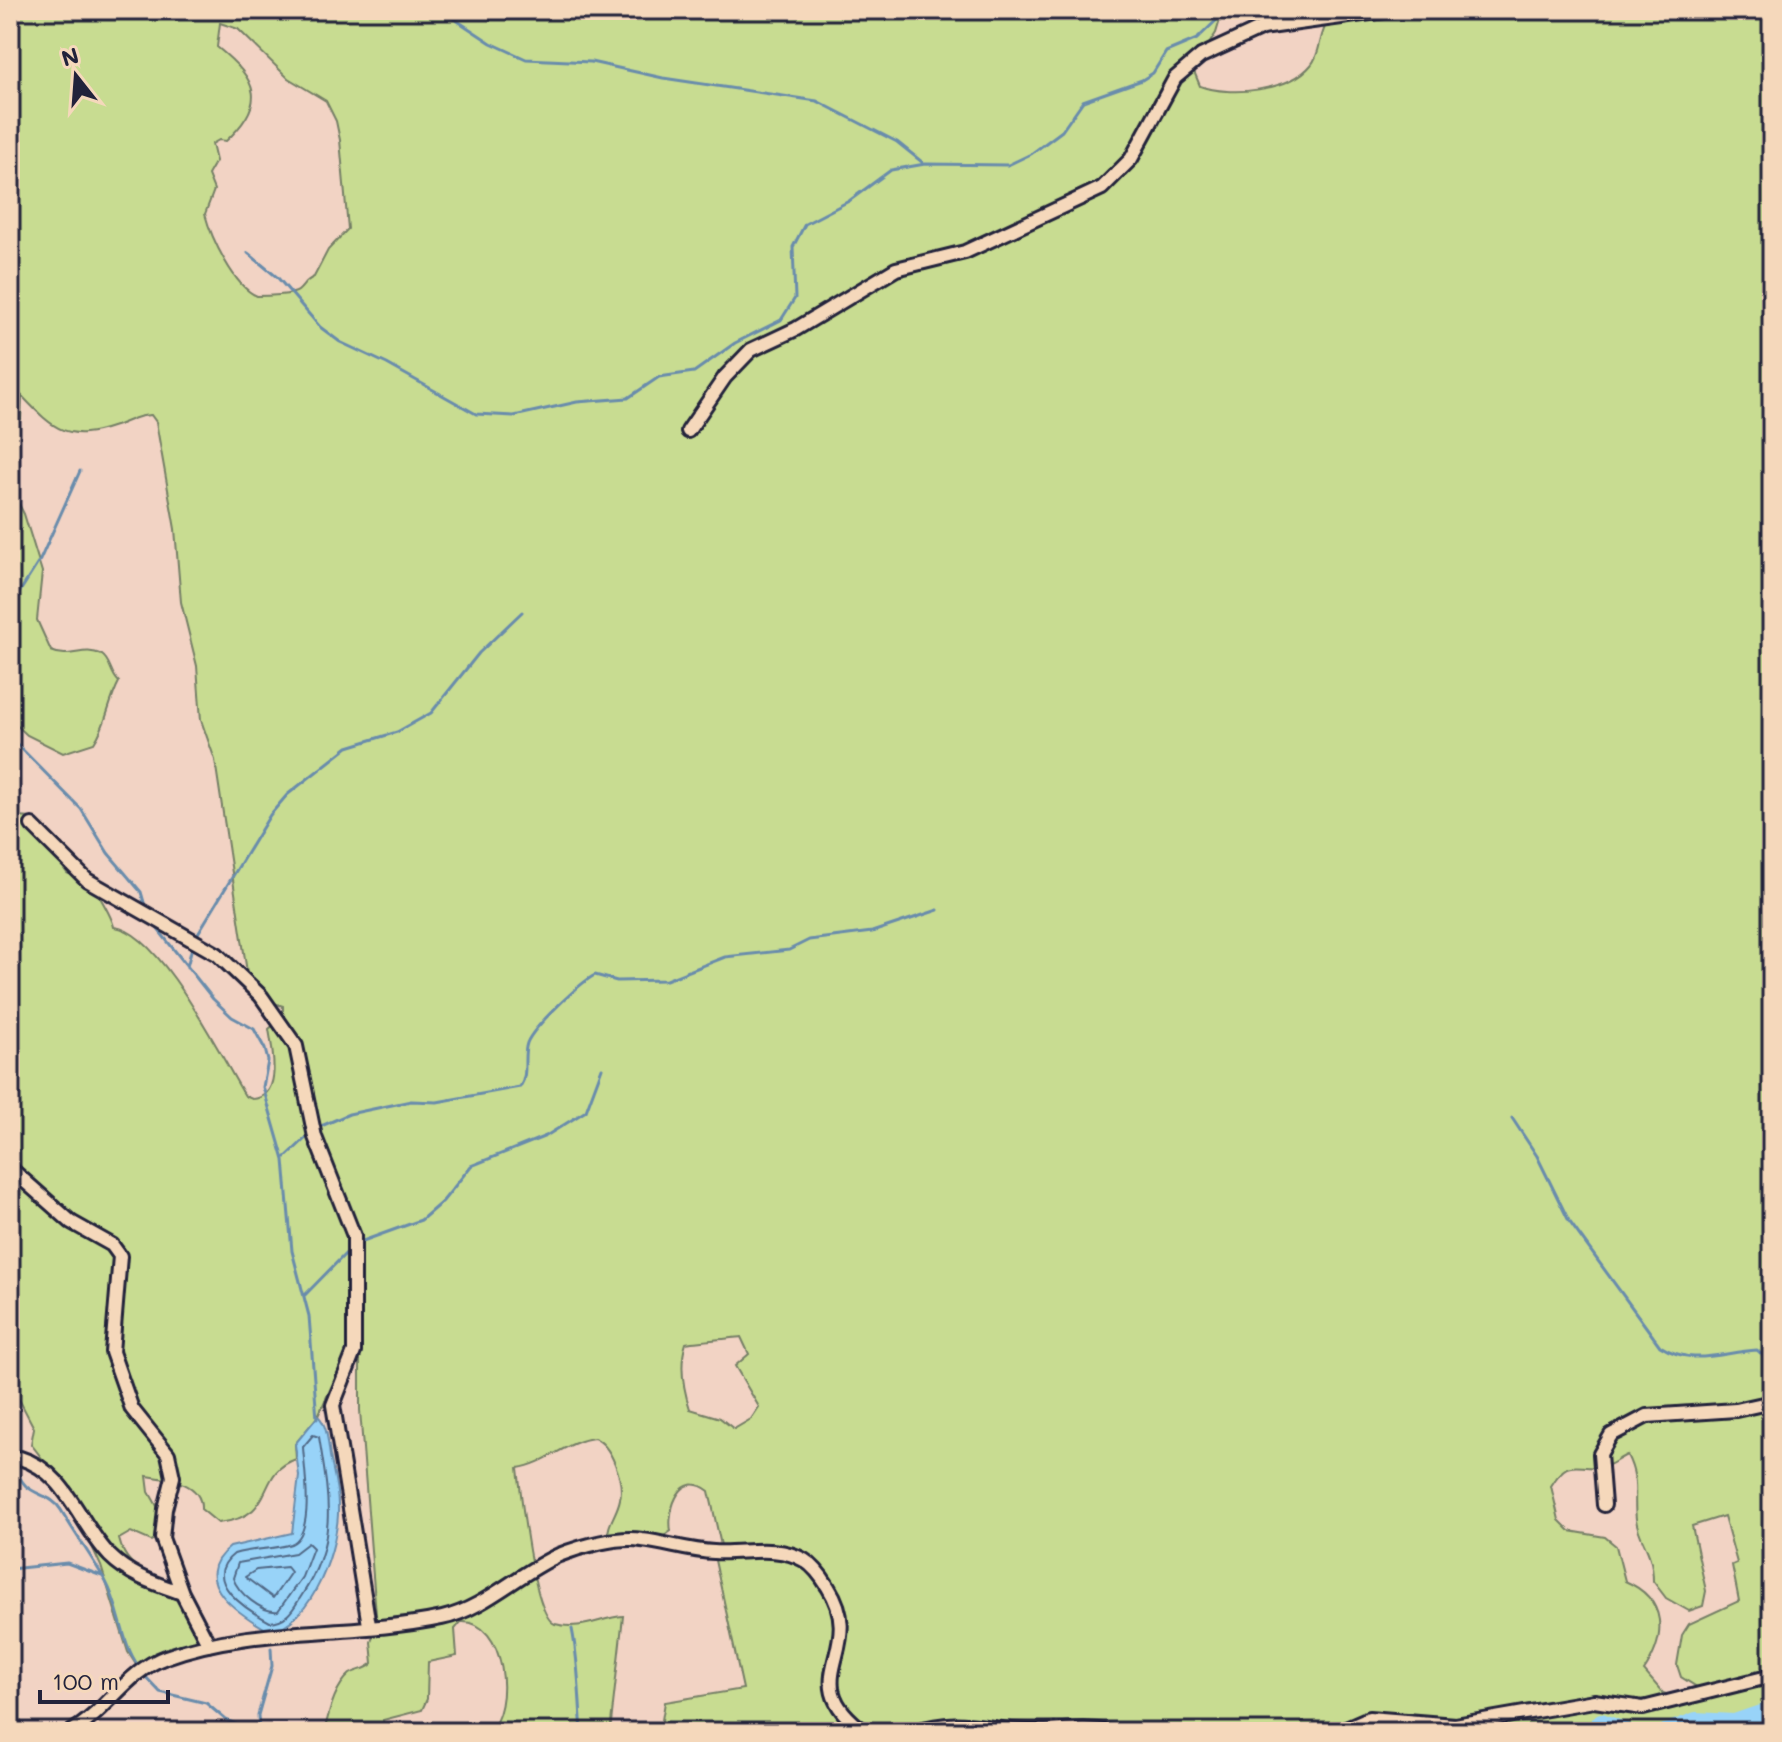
<svg xmlns="http://www.w3.org/2000/svg" width="1782" height="1742" viewBox="0 0 1782 1742" font-family="Mali,sans-serif">
<style>
.green{fill:#c8dc91;stroke:#757f66;stroke-width:2;fill-rule:evenodd}
.water{fill:#98d3f8;stroke:#698cac;stroke-width:2}
.lines{fill:none;stroke-linecap:round;stroke-linejoin:round}
.shore{stroke:#516987;stroke-width:2}
.stream{stroke:#698cac;stroke-width:3}
.river{stroke:#98d3f8;stroke-width:16}
.minor-casing{stroke:#22223b;stroke-width:18}
.minor{stroke:#f5d8bb;stroke-width:12}
</style>
<rect width="100%" height="100%" fill="#f2d3c4"/>
<filter id="ink" filterUnits="userSpaceOnUse"><feTurbulence type="fractalNoise" baseFrequency=".0125" numOctaves="2"/><feDisplacementMap in="SourceGraphic" scale="16" xChannelSelector="R" yChannelSelector="G"/><feConvolveMatrix kernelMatrix="1 2 1 2 8 2 1 2 1" color-interpolation-filters="sRGB"/></filter>
<g filter="url(#ink)">
<path class="green" d="M10 10H1223L1216 33 1193 69 1200 86C1230 97 1290 91 1311 65 1322 52 1318 34 1329 20L1413 10H1772V1732H1711L1697 1726 1679 1732H1611L1605 1728 1599 1732H660L665 1702 743 1689 713 1551 722 1550 709 1491C681 1469 667 1508 671 1531L664 1536 608 1541C606 1524 617 1515 620 1499 624 1482 612 1445 594 1438 567 1441 546 1464 518 1468 521 1494 533 1617 555 1624 580 1631 600 1618 623 1616L610 1732H488C515 1710 506 1619 461 1622L455 1629 457 1656 428 1662 427 1699 422 1710 383 1720 384 1732H317L325 1728C330 1709 335 1687 350 1674 358 1669 367 1670 373 1663L371 1642 377 1627 360 1410V1350L354 1349 343 1361 318 1416 295 1444 296 1459C253 1474 280 1516 218 1523L201 1509C202 1482 169 1479 147 1476L149 1492 161 1513 158 1537 151 1541 131 1532 119 1539C126 1569 147 1571 170 1588 187 1600 197 1627 206 1646L140 1671 128 1652 101 1566 77 1514 64 1487 31 1444 34 1428 20 1401 10 1392V816L30 818 67 873C73 876 80 874 85 877 92 881 112 917 114 927 160 931 221 1057 245 1096L252 1099C284 1097 272 1049 269 1029L283 1017V1006L271 1002 248 979 215 760 201 720 197 666 181 602 175 529 156 422 151 415C137 415 128 422 115 426 68 442 55 431 22 396L21 419H10ZM220 23 238 29 288 78 326 101 336 121 340 140 348 229 328 250 314 277C304 281 305 285 298 291 294 295 266 296 257 296 234 287 211 237 205 214L214 190 208 175 216 161 212 144 219 140 226 141C267 103 259 81 217 47ZM741 1337 749 1354 735 1366 759 1407 751 1419 734 1429 720 1418 690 1409C683 1388 679 1365 686 1343 690 1342 734 1338 741 1337ZM1627 1455C1640 1481 1633 1493 1636 1519 1639 1542 1653 1549 1653 1581L1666 1598 1689 1611 1703 1606 1706 1591 1692 1526 1724 1516 1737 1563 1732 1565 1739 1601 1689 1624 1682 1635 1677 1665 1681 1677 1700 1689 1689 1701 1663 1693 1644 1671C1667 1636 1667 1599 1625 1581L1616 1546 1605 1537 1570 1531 1559 1520 1551 1486C1569 1456 1574 1470 1603 1467 1611 1466 1619 1458 1627 1455Z
M10 487 24 514 42 572 37 620 51 651C71 660 83 645 102 655 111 661 110 674 119 682 108 703 107 724 94 743L63 753 27 735 10 719Z"/>
<path class="water" d="M318 1416C327 1424 328 1442 330 1456 333 1471 338 1488 338 1505 340 1544 313 1625 269 1631 241 1615 186 1581 230 1547L292 1533 299 1476 295 1444Z"/>
<g class="lines">
<path class="shore" d="M313 1435 319 1437C329 1498 338 1541 302 1595 293 1609 288 1621 270 1622 249 1611 199 1581 234 1554 253 1548 273 1550 291 1544 316 1534 304 1468 303 1447Z
M308 1543 313 1548 302 1577 278 1611C262 1613 238 1593 233 1578L238 1563 295 1553Z
M287 1567 291 1572 273 1598 245 1577 256 1570Z"/>
<path class="stream" d="M441 10 491 43 526 59 591 62 663 78 817 101 897 142 922 162
M248 253 278 278 320 327 340 342 387 364 476 414 514 416 577 402 628 398 659 377 694 372 735 343 781 320 795 298 793 247 805 224 849 201 891 170 925 164 1008 165 1031 154 1062 131 1083 101 1142 80 1153 73 1166 52 1197 39 1227 10
M10 607 40 560 80 471
M10 737 81 809 108 853 141 892 145 906
M153 923 213 999 232 1017 254 1029 265 1049 268 1061 263 1087 284 1160 292 1251 309 1316 317 1419
M197 935 270 815 287 795 348 747 397 732 431 713 479 653 522 612
M187 967 192 947
M1512 1118 1537 1156 1569 1221 1660 1346C1693 1367 1721 1352 1757 1350L1772 1364
M319 1127 349 1114 411 1101 437 1102 520 1087C529 1073 522 1058 527 1043 533 1027 581 982 595 975L617 981 666 980 725 957 789 950 809 940 872 932 938 910
M286 1157 309 1135
M360 1242 421 1220 443 1201 471 1166 546 1136 586 1111 602 1068
M304 1296 349 1250
M10 1460C14 1468 19 1479 26 1486 37 1496 53 1496 61 1510 75 1534 92 1557 106 1582 121 1609 121 1643 139 1667
M10 1569 67 1563 102 1576
M572 1629C579 1663 579 1697 582 1732
M143 1674 160 1692 206 1703 226 1720 254 1732
M259 1732 258 1715 272 1666 271 1648"/>
<path class="river" d="M1591 1732 1601 1721 1628 1732
M1665 1732 1696 1720 1734 1722 1772 1709"/>
<defs>
<path id="minor" d="M688 431 725 377 751 350 796 329 896 269 965 252 1102 188 1131 159 1175 78 1201 56 1262 28 1392 10
M32 825 87 880 217 954 261 996 296 1046 315 1137 354 1236V1352L333 1405 369 1625
M10 1168 71 1222 112 1245 120 1256 112 1352 132 1409 168 1454 173 1477 165 1509 162 1538 182 1593 209 1645
M20 1458C67 1472 79 1524 110 1556 130 1576 157 1584 182 1593
M1604 1505 1600 1454 1611 1435 1647 1416 1736 1410 1772 1402
M71 1732C106 1712 127 1671 166 1657 254 1625 351 1637 442 1618 484 1609 520 1572 559 1555 582 1546 618 1536 642 1540 667 1543 689 1551 714 1552 743 1554 777 1544 804 1560 814 1566 822 1577 828 1587 869 1651 791 1679 865 1732
M912 1732C966 1716 978 1730 1029 1731 1057 1732 1082 1726 1110 1732
M1337 1732 1369 1718 1455 1725 1594 1701 1643 1708 1772 1676"/>
</defs>
<use href="#minor" class="minor-casing"/>
<use href="#minor" class="minor"/>
</g>
</g>
<rect width="1782" height="1742" fill="none" stroke="#f5d8bb" stroke-width="40"/>
<rect x="20" y="20" width="1742" height="1702" fill="none" stroke="#22223b" stroke-width="3" filter="url(#ink)"/>
<g transform="translate(76 76) rotate(343)" stroke="#f5d8bb" stroke-width="6" paint-order="stroke">
<path d="M0-6L14 30L0 20L-14 30Z" fill="#22223b"/>
<text y="-12" font-size="22" font-weight="bold" text-anchor="middle" fill="#22223b">N</text>
</g>
<path d="M40 1690v12h128v-12" fill="none" stroke="#22223b" stroke-width="4"/>
<text x="52" y="1690" font-size="24" fill="#22223b" stroke="#f5d8bb" stroke-width="6" paint-order="stroke">100 m</text>
</svg>
